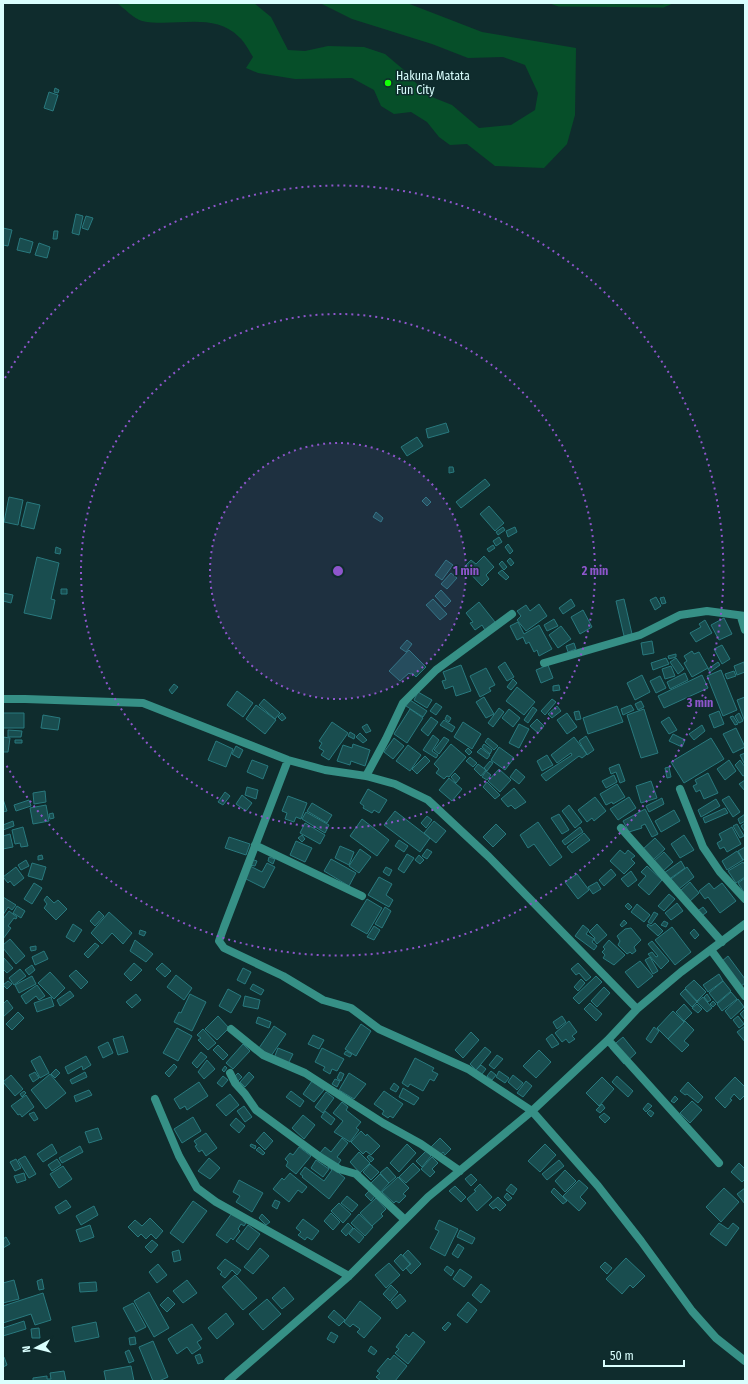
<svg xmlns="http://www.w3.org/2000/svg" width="748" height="1384" viewBox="0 0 748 1384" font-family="'Fira Sans Condensed',sans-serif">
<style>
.water{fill:#064f29}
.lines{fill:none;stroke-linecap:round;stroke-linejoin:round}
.stream{stroke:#064f29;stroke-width:3}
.building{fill:#194d4f;stroke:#29797e}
.street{stroke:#369086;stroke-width:8}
.ring{fill:none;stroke:#8e56cc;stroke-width:2;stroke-dasharray:2 4}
.poi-dot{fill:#13ff06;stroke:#0f2c2d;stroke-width:1.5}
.labels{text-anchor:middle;stroke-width:3;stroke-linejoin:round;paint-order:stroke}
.poi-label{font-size:12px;fill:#dafffe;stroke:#0f2c2d;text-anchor:start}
.centre{fill:#8e56cc;stroke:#0f2c2d;stroke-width:2}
.ring-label{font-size:12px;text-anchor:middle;font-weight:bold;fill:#8e56cc;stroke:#0f2c2d;stroke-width:3;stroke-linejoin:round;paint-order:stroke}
</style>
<rect width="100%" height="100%" fill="#0f2c2d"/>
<path class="water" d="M117 3H254L271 17 288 50 305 51 328 46 364 47 385 54 404 70 427 95 452 105 479 128 511 125 535 110 538 93 525 65 503 57 468 58 432 44 352 19 320 3H407L482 32 576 48 575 115 567 144 544 168 495 166 467 144 450 145 439 137 427 122 411 112 394 114 381 106 374 90 352 78 295 79 258 73 246 68 253 57C249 51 245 42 239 37 213 11 174 28 142 21 134 19 124 8 117 3Z"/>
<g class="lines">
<path class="stream" d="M553 3 559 5 663 6 670 3"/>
</g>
<path class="building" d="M55 88 59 90 58 93 54 92Z
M49 92 58 95 53 111 44 108Z
M76 214 83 216 79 235 72 233Z
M86 216 93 218 88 230 82 228Z
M3 228 12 230 8 246 3 245Z
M54 231H58L57 239H53Z
M20 238 33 242 30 253 17 250Z
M39 243 50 247 47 258 35 255Z
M446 423 449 432 428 438 426 429Z
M417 437 423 446 407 456 401 447Z
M449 467H453L454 472 449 473Z
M485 479 490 485 461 508 456 502Z
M9 497 23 500 18 525 4 522Z
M426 497 431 502 427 506 422 501Z
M27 502 40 505 34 529 21 526Z
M489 506 504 523 495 531 480 514Z
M376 512 383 518 381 522 373 517Z
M503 527 505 530 498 535 496 532Z
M515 527 517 532 508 537 506 531Z
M499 537 502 542 496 546 493 541Z
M508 544 513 551 510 554 505 547Z
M493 545 495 548 489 552 487 549Z
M56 547 61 549 60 554 55 553Z
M484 556 494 567 486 575 489 579 482 586 464 567 471 560 476 564Z
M37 557 59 563 51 599 55 600 51 619 24 613Z
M510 558 514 563 511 566 507 561Z
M446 560 453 565 442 580 435 575Z
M502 561 507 567 504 570 499 564Z
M502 570 509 577 506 580 498 573Z
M451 573 457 578 447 589 441 584Z
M61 589H67V594H61Z
M441 590 451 601 445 607 435 596Z
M3 593 13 595 11 603 3 601Z
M656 597 661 606 655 610 650 600Z
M664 597 666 603 662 604 660 598Z
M433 599 447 614 440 620 426 605Z
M571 599 575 606 563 614 559 608Z
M624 599 632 634 624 636 616 601Z
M479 602 495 622 485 630 482 625 475 630 470 623 473 622 466 613Z
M539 604 547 616 526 631 517 620 521 616 517 611 526 605 530 611Z
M583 610 592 627 580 634 571 617Z
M724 618 732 634 719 640 711 625Z
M554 619 558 626 547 631 544 625Z
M705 620 712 633 696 642 690 633 701 627 699 624Z
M518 622 524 634 539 625 552 649 539 656 537 650 534 652 529 642 526 644 523 637 517 640 510 626Z
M561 626 571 639 558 648 549 635Z
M407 640 412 644 406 652 400 648Z
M652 641 654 653 643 655 641 643Z
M574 643 576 649 568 652 566 646Z
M722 645 730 659 722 664 714 649Z
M409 650 426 667 416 677 412 673 410 674 409 673 400 681 389 671Z
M692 651 694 654 699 652 708 668 692 677 684 663 687 661 684 656Z
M676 654V657L669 659 668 656Z
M666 658 669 664 653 670 651 663Z
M676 658 684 669 678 674 670 662Z
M505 662 514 677 507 681 498 667Z
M718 662 720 665 710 672 708 669Z
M744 662 745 672 737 675 734 666Z
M461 665 471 691 456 696 453 686 445 689 442 681 446 680 443 672Z
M548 665 553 678 541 683 536 670Z
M671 666 675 676 665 679 662 669Z
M486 668 495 685 489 688 491 691 480 697 470 676Z
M721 670 737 710 723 716 707 676Z
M734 671 736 676 727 679 725 674Z
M685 673 688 680 670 689 667 682Z
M642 675 650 692 635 700 627 683Z
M702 675 708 688 664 708 658 696Z
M660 676 666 688 656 693 650 681Z
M513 679 517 683 511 690 507 687Z
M174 684 178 687 172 694 169 690Z
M559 685 560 690 553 691V686Z
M517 687 535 702 524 715 506 701Z
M237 691 253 703 243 717 227 705Z
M418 692 432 700 427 708 414 700Z
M484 697 494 714 486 718 476 702Z
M745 697V722L737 700Z
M264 699 280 713 275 719 259 705Z
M552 699 556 702 545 715 541 711Z
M410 700 427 711 423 717 406 706Z
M641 701 644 707 638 710 635 704Z
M436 703 442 707 436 715 430 711Z
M256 705 276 720 265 734 246 719Z
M631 705 634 710 623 715 621 709Z
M557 706 561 711 552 718 548 714Z
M617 706 623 722 588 734 583 718Z
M533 707 537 710 528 723 524 720Z
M499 708 504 712 493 727 488 723Z
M410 709 423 718 407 743 394 734Z
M509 709 520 718 513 727 502 718Z
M644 709 658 753 641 758 627 715Z
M579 711 581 719 576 720 574 712Z
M719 711 724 724 714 728 709 715Z
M3 713H24V728H3Z
M282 713 286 718 282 721 278 717Z
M567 713 577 727 567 734 557 720Z
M739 713 743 721 739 723 735 716Z
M43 715 60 718 58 730 41 728Z
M447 715 451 718 449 722 445 719Z
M733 716 738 724 735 725 730 717Z
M431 717 438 722 428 736 421 730Z
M669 717 677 730 669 734 661 722Z
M537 719 544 726 538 733 530 726Z
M444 720 455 727 452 732 440 725Z
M332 722 348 733 329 760 321 755 324 751 319 748 322 743 319 741Z
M463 722 481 734 472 749 454 737Z
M367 724 371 731 366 733 362 727Z
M519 724 529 729 519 748 509 743Z
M702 725 705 731 694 740 689 734Z
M736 728 745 747 733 753 723 734Z
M8 730 22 731 21 737H8Z
M350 732 355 735 354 739 348 736Z
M360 733 367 740 363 743 356 737Z
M673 734 685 740 682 747 669 741Z
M433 735 439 740 432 751 438 755 436 758 423 750Z
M586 736 594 750 587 755 579 741Z
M3 737 10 738 8 752H3Z
M444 737 449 740 439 754 434 750Z
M574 737 587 754 582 758 579 756 546 781 541 775 572 755 571 753 557 763 551 755Z
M394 738 404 746 393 759 384 752Z
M488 738 498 746 494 750 485 742Z
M711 738 724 759 684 783 671 762Z
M15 740H22V743H15Z
M216 741 233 749 226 767 208 760Z
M353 744 370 750 365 766 351 761 350 765 337 761 343 745 352 748Z
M451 744 466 757 449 777 447 776 444 779 436 773 439 769 434 764Z
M484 744 492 750 490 754 482 747Z
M408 745 421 755 410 771 396 761Z
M236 746 243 750 239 758 232 754Z
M499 747 514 758 505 770 491 760Z
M468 748 472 752 469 755 465 751Z
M481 748 490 755 487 759 477 752Z
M745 753V765L740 755Z
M547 755 553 765 542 771 537 761Z
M425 756 430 761 417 774 412 769Z
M470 757 477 763 473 767 466 761Z
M252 760 268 766 263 779 247 772Z
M729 760 736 771 725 780 717 769Z
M740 760 745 767V775L743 776 735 765Z
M490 761 493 763 487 771 484 768Z
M478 764 486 770 481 776 474 769Z
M619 764 625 781 620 783 616 772 611 774 609 768Z
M669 767 671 777 667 778 665 768Z
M499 769 511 780 500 792 488 781Z
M516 769 525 777 519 784 510 777Z
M486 771 491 775 487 780 482 777Z
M455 773 460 778 456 783 451 777Z
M708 773 718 793 704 799 700 790 696 792 693 786 697 784 695 780Z
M614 775 617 782 606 788 602 781Z
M449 778 462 789 452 801 439 790Z
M745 780V791L739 784Z
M651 781 657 798 641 803 636 786Z
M487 782 500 795 495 799 483 787Z
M617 784 625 797 613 804 612 802 606 805 600 794Z
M247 787 258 790 256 799 245 795Z
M514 788 526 802 515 809 511 805 508 807 501 799Z
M368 789 387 800 379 813 374 810 372 813 363 808 364 806 360 803Z
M45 791 46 802 34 804 33 793Z
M225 792 230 796 223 805 218 802Z
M242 795 252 803 246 811 236 804Z
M288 796 307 803 301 819 296 817 294 822 285 819 287 813 282 811Z
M729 796 740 812 733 817 722 800Z
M595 797 606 811 594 821 592 818 587 822 578 810Z
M629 797 636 808 618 820 610 809Z
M662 798 664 804 649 812 646 806Z
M3 799 7 811 3 812Z
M716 799 720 806 701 817 698 810Z
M29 800 31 806 16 811 14 805Z
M312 803 332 815 327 823 307 811Z
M46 805 49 821 33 824 30 808Z
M569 805 582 822 575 828 562 811Z
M725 808 728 813 705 823 703 818Z
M645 809 658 834 652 837 645 824 641 826 642 828 629 832 623 821Z
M674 810 680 821 661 832 655 821Z
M395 811 430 838 420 852 384 825Z
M306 812 329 825 325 833 302 819Z
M53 813 54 818 50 819 49 814Z
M559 814 569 830 562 834 551 818Z
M745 814V821L740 824 738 819Z
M427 816 432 820 426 828 421 823Z
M362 819 389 840 377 856 350 836Z
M13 821 14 826 3 830V825Z
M434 821 446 831 436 843 424 833Z
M538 822 562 857 550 866 534 844 528 848 520 835Z
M305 823 325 835 320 844 300 833Z
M745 823V832L741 826Z
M496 824 506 834 493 847 483 837Z
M737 824 744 836 740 838 733 826Z
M23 827 28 846 21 847 20 843 15 844 12 830Z
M580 827 583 832 565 845 562 841Z
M732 827 741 844 727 852 724 847 720 849 717 843 722 840 719 834Z
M584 833 590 840 572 853 567 847Z
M10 834 13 847 3 849V836Z
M302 835 305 839 302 842 298 838Z
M684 835 694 850 680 858 671 844Z
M229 837 250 844 246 855 225 848Z
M655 838 665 849 652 861 642 850Z
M399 840 408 846 404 852 395 846Z
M296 841 312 848 305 862 290 855Z
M340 846 354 852 349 865 335 858Z
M745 847V859L743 860 738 851Z
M360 849 371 857 359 873 349 866Z
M427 849 432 852 427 859 422 856Z
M620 850 625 854 628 850 635 856 631 859 635 863 624 874 610 861Z
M737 851 743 860 727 870 722 861Z
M664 852 673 862 662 872 653 862Z
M407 854 414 858 404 873 398 869Z
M42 855 43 859 38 860V856Z
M419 855 424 860 420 864 415 860Z
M269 857 275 859 273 864 268 861Z
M251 859 257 861 255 866 250 865Z
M331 859 356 873 349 886 324 871Z
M26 860 29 866 21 870 18 865Z
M681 861 685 868 668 880 664 873Z
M743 862 745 865V877L736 883 728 871Z
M32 863 46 867 42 880 28 876Z
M267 863 275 867 264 888 244 878 250 866 262 872Z
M647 866 662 880 649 895 638 885 646 876 641 872Z
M16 867 24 878 14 886 10 881 8 883 3 877Z
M386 867 392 870 389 876 383 872Z
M687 867 694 877 679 889 671 879Z
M611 869 616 875 604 886 599 880Z
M631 871 637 880 628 887 621 879Z
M577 874 589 890 578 899 565 882Z
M379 877 392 884 386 895 393 900 389 907 368 895Z
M745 878V894L738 883Z
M597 882 601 889 593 894 588 887Z
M690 882 699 893 689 902 680 891Z
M34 883 42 888 32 904 24 899Z
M709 883 714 889 722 883 736 901 720 913 708 897 705 899 699 891Z
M669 894 675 899 664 911 658 906Z
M47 896 54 903 58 900 67 909 56 920 44 908 47 904 44 900Z
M3 897 16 905 12 910 8 907 3 915Z
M367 899 382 908 367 934 351 925Z
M628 903 632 907 629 910 625 906Z
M677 903 683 911 671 920 665 913Z
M637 904 650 915 644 922 631 912Z
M17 906 25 911 21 918 13 913Z
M385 907 391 911 382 928 375 924Z
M703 907 707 912 699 918 695 913Z
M9 911 17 917 16 919 14 918 8 926 11 928 3 939V919Z
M99 911 104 916 95 926 90 921Z
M109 912 132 933 123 944 112 933 102 944 91 933Z
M654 912 658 914 651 924 648 922Z
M624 920 627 923 622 927 620 925Z
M664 921 668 923 666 927 661 925Z
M655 923 663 931 658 936 647 926 648 924 651 926Z
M73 924 82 930 74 942 66 937Z
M597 924 607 935 597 944 594 940 595 938 589 932Z
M583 925 589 930 586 934 594 939 592 942 597 946 594 950 575 936Z
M374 926 380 930 374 940 367 937Z
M672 927 691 952 675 965 655 940Z
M631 928 641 940 634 947 636 951 632 954 630 952 627 954 618 945 620 941 617 936 625 929Z
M694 929 699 935 695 939 690 933Z
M140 930 146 932 144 936 139 934Z
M10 939 25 956 16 964 3 948V945Z
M135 940 153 954 146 962 130 951Z
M609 940 625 955 614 965 603 958 605 955 602 952 605 949 603 947Z
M652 941 669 961 661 969 648 954 652 952 656 957 658 956 648 944Z
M95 943 99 946 88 958 84 954Z
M36 946V950L31 951 30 947Z
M44 951 48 959 35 965 32 957Z
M728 956 745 979V983L740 987 721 962Z
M650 957 658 971 653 974 645 960Z
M4 958 13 968 7 973 3 969Z
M640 961 653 976 638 988 625 972Z
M134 963 142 970 131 981 124 974Z
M162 963 171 971 165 977 156 969Z
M578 963 591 977 586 981 579 973 576 975 571 969Z
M32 965 35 970 29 975 25 970Z
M243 968 251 972 245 984 237 980Z
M20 969 26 976 14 985 9 978Z
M76 970 88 982 81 989 69 976Z
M50 972 65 988 54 999 38 983Z
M719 974 723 981 708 992 703 985Z
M176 975 192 988 184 1000 167 987Z
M32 976 36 984 19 993 15 985Z
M596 976 602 982 579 1004 573 998Z
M581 979 585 983 578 991 574 987Z
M694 980 706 992 697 1001 685 988Z
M8 981 12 984 7 989 3 985Z
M723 981 731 991 717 1003 709 993Z
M253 984 264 990 261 995 250 989Z
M37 985 45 996 39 1000 36 996 26 1004 21 996Z
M604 987 610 993 597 1007 591 1001Z
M228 989 241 996 231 1013 219 1006Z
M685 989 697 1002 692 1007 680 994Z
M70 991 74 996 60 1006 57 1000Z
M731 992 737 999 722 1011 717 1004Z
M136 994 141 1000 132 1008 126 1002Z
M190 994 206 1002 192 1031 174 1022 179 1012 181 1013Z
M707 994 711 1000 708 1002 704 997Z
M245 996 260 1000 258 1009 243 1006Z
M51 997 54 1006 37 1012 34 1003Z
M703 997 712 1008 707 1012 697 1002Z
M738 999 744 1007 731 1019 725 1011Z
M7 1000 13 1008 3 1017V1004Z
M713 1001 716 1004 713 1007 710 1004Z
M590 1003 602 1014 596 1021 584 1009Z
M684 1004 692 1013 684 1021 676 1012Z
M697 1004 702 1009 698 1013 692 1008Z
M745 1009V1020L740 1014Z
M673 1011 684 1022 668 1039 657 1028Z
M18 1012 24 1018 12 1030 6 1024Z
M218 1016 229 1028 217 1040 205 1029Z
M562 1016 566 1022 557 1029 553 1022Z
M738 1016 744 1024 739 1028 733 1020Z
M258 1017 271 1022 269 1028 256 1023Z
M569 1021 577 1032 572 1036 575 1039 569 1043 566 1039 562 1042 555 1033Z
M685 1021 694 1030 684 1041 689 1045 682 1052 668 1039Z
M361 1024 371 1031 356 1056 345 1049Z
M274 1026 286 1034 271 1056 259 1048Z
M745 1026V1042L737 1032Z
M654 1027 659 1031 651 1043 646 1039Z
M177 1028 192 1036 178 1061 163 1053Z
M203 1029 216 1043 208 1050 198 1040 201 1038 197 1035Z
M471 1032 479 1040 463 1058 455 1050Z
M552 1034 559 1044 552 1048 546 1039Z
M313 1035 324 1040 319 1049 308 1044Z
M123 1036 128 1052 118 1055 113 1039Z
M623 1037 636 1053 624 1064 610 1048Z
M108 1042 113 1053 103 1058 98 1047Z
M243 1044 250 1051 233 1069 226 1063Z
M218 1045 228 1055 223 1060 213 1050Z
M485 1047 491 1052 476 1070 470 1064Z
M278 1048 293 1054 288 1064 274 1058Z
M322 1048 344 1059 337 1071 332 1069 330 1074 323 1070 325 1067 315 1062Z
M539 1050 551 1062 536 1078 523 1066Z
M346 1051 352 1054 350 1057 344 1054Z
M201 1052 207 1057 197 1068 192 1063Z
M497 1055 503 1059 494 1069 489 1065Z
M40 1056 49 1073 40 1078 31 1061Z
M86 1056 91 1065 83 1070 82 1066 68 1074 65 1067Z
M415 1058 434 1068 432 1071 438 1074 434 1081 430 1079 423 1091 410 1084 408 1087 402 1083Z
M207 1060 215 1069 204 1079 198 1072Z
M174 1064 177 1067 169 1077 165 1073Z
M481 1065 486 1069 482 1074 476 1070Z
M225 1066 227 1068 224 1072 222 1070Z
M56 1069 60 1073 55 1078 51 1074Z
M491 1071 496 1075 492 1080 487 1076Z
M499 1071 509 1078 505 1083 496 1077Z
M35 1072 39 1078 33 1082 29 1075Z
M85 1072 87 1077 72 1084 70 1080Z
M249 1072 254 1077 245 1087 240 1082Z
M340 1072 344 1074 341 1081 337 1078Z
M238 1073 242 1077 238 1081 234 1077Z
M349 1073 366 1084 354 1099 339 1090Z
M50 1074 66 1093 46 1109 31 1090Z
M11 1075 23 1089 15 1096 3 1082Z
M513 1075 523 1083 517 1090 508 1082Z
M223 1076 228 1080 222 1087 217 1083Z
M617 1076 633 1091 628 1097 612 1082Z
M602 1077 614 1089 599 1106 586 1093Z
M735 1077 745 1087V1095L740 1100 734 1094 730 1099 732 1100 725 1108 715 1098Z
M335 1079 340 1081 337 1087 332 1084Z
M312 1081 324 1090 314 1102 303 1094Z
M526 1081 532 1086 523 1097 517 1093Z
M199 1082 208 1096 187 1110 185 1106 180 1109 174 1099Z
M688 1082 703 1097 698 1103 687 1094 685 1095 680 1091Z
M394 1083 399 1087 396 1092 390 1089Z
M403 1088 419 1098 414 1105 399 1097Z
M89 1090 92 1095 76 1102 74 1096Z
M24 1091 26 1093 22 1097 20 1094Z
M291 1091 304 1101 300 1107 286 1097Z
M384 1091 403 1104 393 1118 390 1116 388 1118 382 1114 384 1111 374 1104Z
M326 1092 334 1098 323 1113 315 1107Z
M230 1094 239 1105 226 1116 216 1105Z
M26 1095 34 1107 22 1117 20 1114 18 1115 11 1106Z
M675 1096 678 1099 674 1103 671 1101Z
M692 1101 702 1110 690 1123 680 1113Z
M342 1102 348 1107 346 1110 361 1122 356 1128 359 1130 350 1142 334 1132 343 1121 333 1113Z
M648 1103 652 1106 646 1112 643 1109Z
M602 1104 605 1108 600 1113 596 1110Z
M244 1106 252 1117 245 1122 237 1111Z
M650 1110 654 1113 651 1117 647 1113Z
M325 1111 335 1119 331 1125 321 1117Z
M34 1112 38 1119 34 1121 29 1114Z
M604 1113 610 1118 605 1123 599 1117Z
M303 1115 315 1125 304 1139 292 1128Z
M193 1117 201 1131 182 1143 174 1129Z
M236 1118 245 1126 239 1133 230 1125Z
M98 1128 102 1139 89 1143 85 1132Z
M361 1131 366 1136 367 1134 380 1146 371 1155 366 1151 363 1154 351 1142Z
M264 1132 273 1141 265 1150 256 1141Z
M206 1133 217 1148 206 1156 202 1150 199 1152 195 1146 197 1145 194 1141Z
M342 1138 348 1143 337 1157 341 1160 337 1166 320 1153 325 1147 331 1152Z
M440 1138 451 1149 445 1155 443 1152 439 1157 430 1148Z
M52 1144 57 1153 43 1162 37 1154Z
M251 1144 256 1146 255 1149 250 1146Z
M407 1144 416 1153 399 1172 390 1163Z
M545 1144 556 1155 540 1172 528 1161Z
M80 1146 83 1152 62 1163 59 1158Z
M259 1147 265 1153 263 1155 256 1150Z
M299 1147 311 1156 296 1174 286 1166 288 1162 285 1159 290 1153 293 1155Z
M426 1151 431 1156 422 1167 416 1161Z
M359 1152 370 1163 360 1173 350 1162Z
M369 1155 374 1159 371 1162 367 1157Z
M25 1156 36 1174 29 1178 18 1160Z
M432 1157 438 1163 432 1169 435 1172 430 1177 421 1169Z
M209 1158 220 1168 210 1179 198 1171Z
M16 1159 21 1168 15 1171 10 1162Z
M57 1159 61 1165 52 1171 48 1165Z
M316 1160 329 1169 323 1177 311 1168Z
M559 1160 564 1166 547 1180 542 1174Z
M413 1163 420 1170 406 1183 399 1177Z
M739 1163 745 1169V1179L742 1182 731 1172Z
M370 1164 379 1172 371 1180 363 1172Z
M329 1165 345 1178 329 1199 302 1177 303 1176 300 1174 305 1167 324 1181 332 1170 328 1167Z
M63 1166 72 1179 59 1188 50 1174Z
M387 1167 396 1177 389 1183 380 1173Z
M565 1170 576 1181 565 1192 555 1181Z
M24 1173 26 1180 17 1183 14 1176Z
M290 1173 307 1187 302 1193 298 1190 289 1202 273 1189 282 1178 284 1180Z
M380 1174 389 1183 379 1194 370 1184Z
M471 1174 477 1180 471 1186 465 1179Z
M398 1177 409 1188 403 1194 406 1196 399 1203 396 1201 394 1203 382 1192Z
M239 1180 263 1193 252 1212 236 1202 240 1196 233 1192Z
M579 1180 588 1188 580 1197 586 1203 579 1211 563 1196Z
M480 1184 492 1197 477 1211 467 1199 476 1191 474 1190Z
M511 1184 517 1189 513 1195 506 1190Z
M455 1186 466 1197 461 1202 449 1191Z
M554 1188 567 1201 563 1204 551 1192Z
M724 1188 739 1202 721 1222 706 1207Z
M745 1188V1204L737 1194Z
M370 1190 375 1196 371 1201 365 1195Z
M507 1193 512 1198 508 1201 504 1197Z
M347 1196 358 1205 352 1212 341 1203Z
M498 1197 506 1205 500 1211 496 1207 493 1209 489 1205Z
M376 1198 386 1209 381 1214 383 1216 372 1226 360 1213Z
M66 1200 71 1207 59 1214 55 1207Z
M275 1200 280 1202 277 1209 272 1206Z
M193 1201 207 1211 183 1243 170 1233Z
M339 1203 351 1214 343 1223 331 1211Z
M94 1206 98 1215 81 1225 76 1216Z
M232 1213 246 1223 244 1226 241 1224 238 1229 240 1231 233 1240 231 1238 227 1243 216 1235Z
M331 1213 340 1222 333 1230 324 1221Z
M262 1214 270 1222 266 1225 259 1218Z
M359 1214 373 1227 365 1236 351 1223Z
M150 1218 163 1231 156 1239 151 1234 146 1239 141 1234 138 1237 128 1227 135 1220 142 1226Z
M303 1219 319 1231 312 1240 307 1237 305 1240 298 1235 301 1232 296 1228Z
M439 1220 458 1229 445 1256 430 1248 439 1231 435 1229Z
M348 1223 353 1228 346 1236 341 1231Z
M719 1223 728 1229 733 1223 739 1228 726 1246 710 1234Z
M90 1225 94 1237 80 1242 76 1230Z
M248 1225 260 1234 248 1250 236 1241Z
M354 1228 364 1237 359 1243 349 1234Z
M460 1230 475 1238 472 1244 457 1237Z
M6 1237 10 1244 3 1248V1239Z
M152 1240 158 1245 151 1253 145 1247Z
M458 1244 464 1248 458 1258 452 1254Z
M260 1248 269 1256 253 1274 244 1267Z
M179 1250 181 1260 174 1262 172 1252Z
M408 1250 421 1264 411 1274 406 1268 411 1264 403 1255Z
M401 1254 410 1264 403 1271 394 1261Z
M626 1258 645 1276 633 1288 630 1285 622 1294 606 1279Z
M225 1259 241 1270 237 1275 232 1270 225 1278 220 1274 222 1272 217 1268Z
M605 1262 612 1268 607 1274 600 1267Z
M389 1263 400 1275 386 1288 375 1275Z
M158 1264 167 1275 157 1283 149 1272Z
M447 1266 454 1271 451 1276 444 1270Z
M460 1269 472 1277 464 1287 453 1279Z
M235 1275 257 1298 243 1310 222 1287Z
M42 1279 44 1289 39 1290 37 1281Z
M14 1280 19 1299 3 1303V1283Z
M187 1280 197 1293 183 1303 173 1291Z
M96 1282 97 1291 80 1292 79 1283Z
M481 1284 490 1291 481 1303 472 1295Z
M391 1285 398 1292 390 1301 383 1294Z
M284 1287 294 1299 282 1309 272 1298Z
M149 1292 169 1328 154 1337 134 1301Z
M43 1293 51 1320 35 1325 31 1314 3 1323V1306Z
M400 1294 406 1301 397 1309 391 1302Z
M168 1297 175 1304 167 1312 160 1305Z
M267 1299 281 1314 263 1330 249 1314Z
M360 1301 381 1318 364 1338 357 1332 360 1329 353 1324 350 1327 344 1322Z
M468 1302 477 1310 467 1323 457 1315Z
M133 1303 146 1327 136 1332 123 1308Z
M334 1310 345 1320 339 1326 328 1317Z
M226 1313 234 1324 217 1339 208 1328Z
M24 1321 26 1329 3 1336V1328Z
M96 1322 99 1337 75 1342 72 1327Z
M448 1322 451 1324 445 1331 442 1328Z
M192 1324 202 1339 197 1342 201 1348 192 1354 187 1347 177 1354 168 1339Z
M39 1328 40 1338H32L31 1329Z
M331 1332 338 1336 334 1343 327 1339Z
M413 1332 425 1342 408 1364 395 1353 399 1349 396 1347 406 1334 409 1337Z
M135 1337 136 1344 130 1345 129 1338Z
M153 1341 168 1377 159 1381H153L139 1347Z
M371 1346 377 1351 374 1355 368 1351Z
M129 1350 134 1361 129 1363 125 1352Z
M200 1354 203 1362 198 1364 195 1356Z
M394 1355 407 1366 395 1381H381L376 1377 380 1373 377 1371 388 1358 390 1360Z
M4 1357 7 1365 3 1367V1358Z
M131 1366 134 1381H106L104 1371Z
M64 1371 66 1381H33V1378L47 1376V1379H51L50 1373Z"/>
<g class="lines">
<path class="street" d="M741 617 745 630
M544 663 640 635 680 615 707 611 745 616
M3 699H25L143 703 288 760 325 770 366 776 395 784 428 800 489 857 637 1009
M288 760 224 927 219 941 224 948 283 976 323 1000 351 1008 379 1029 468 1069 532 1111 598 1186 641 1241 692 1311 716 1338 745 1361
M366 776 386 739 403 703 436 670 512 614
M680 789 703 847 720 872 745 899
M621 828 722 942
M255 845 362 896
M711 950 745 996
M231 1029 263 1055 305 1073 383 1123 421 1144 460 1171
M608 1040 719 1163
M230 1073 235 1083 245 1094 256 1110 320 1157 339 1169 356 1174 405 1220
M155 1099 179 1156 197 1188 216 1202 349 1276
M228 1381 349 1276 428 1197 532 1111 608 1040 637 1009 681 972 745 924"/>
</g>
<circle cx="338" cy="571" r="128" fill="#8e56cc" fill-opacity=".12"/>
<g class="ring">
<circle cx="338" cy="571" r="128"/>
<circle cx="338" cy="571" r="257"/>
<path d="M5 378A385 385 0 1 1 5 763"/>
</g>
<circle class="poi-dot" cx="388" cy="83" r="4"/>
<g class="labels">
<g class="poi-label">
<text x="396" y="80">Hakuna Matata<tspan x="396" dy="14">Fun City</tspan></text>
</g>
</g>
<circle cx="338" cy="571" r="6" class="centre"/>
<g class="ring-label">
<text x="466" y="575">1 min</text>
<text x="595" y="575">2 min</text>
<text x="700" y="707">3 min</text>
</g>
<rect width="748" height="1384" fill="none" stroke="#dafffe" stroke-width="8"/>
<g transform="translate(36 1348) rotate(263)" stroke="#0f2c2d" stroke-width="3" paint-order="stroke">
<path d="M0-3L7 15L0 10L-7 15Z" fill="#dafffe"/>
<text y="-6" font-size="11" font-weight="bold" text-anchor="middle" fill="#dafffe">N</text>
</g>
<path d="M604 1360v6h80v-6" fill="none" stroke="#dafffe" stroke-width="2"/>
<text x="610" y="1360" font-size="12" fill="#dafffe" stroke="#0f2c2d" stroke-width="3" paint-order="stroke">50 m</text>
</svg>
